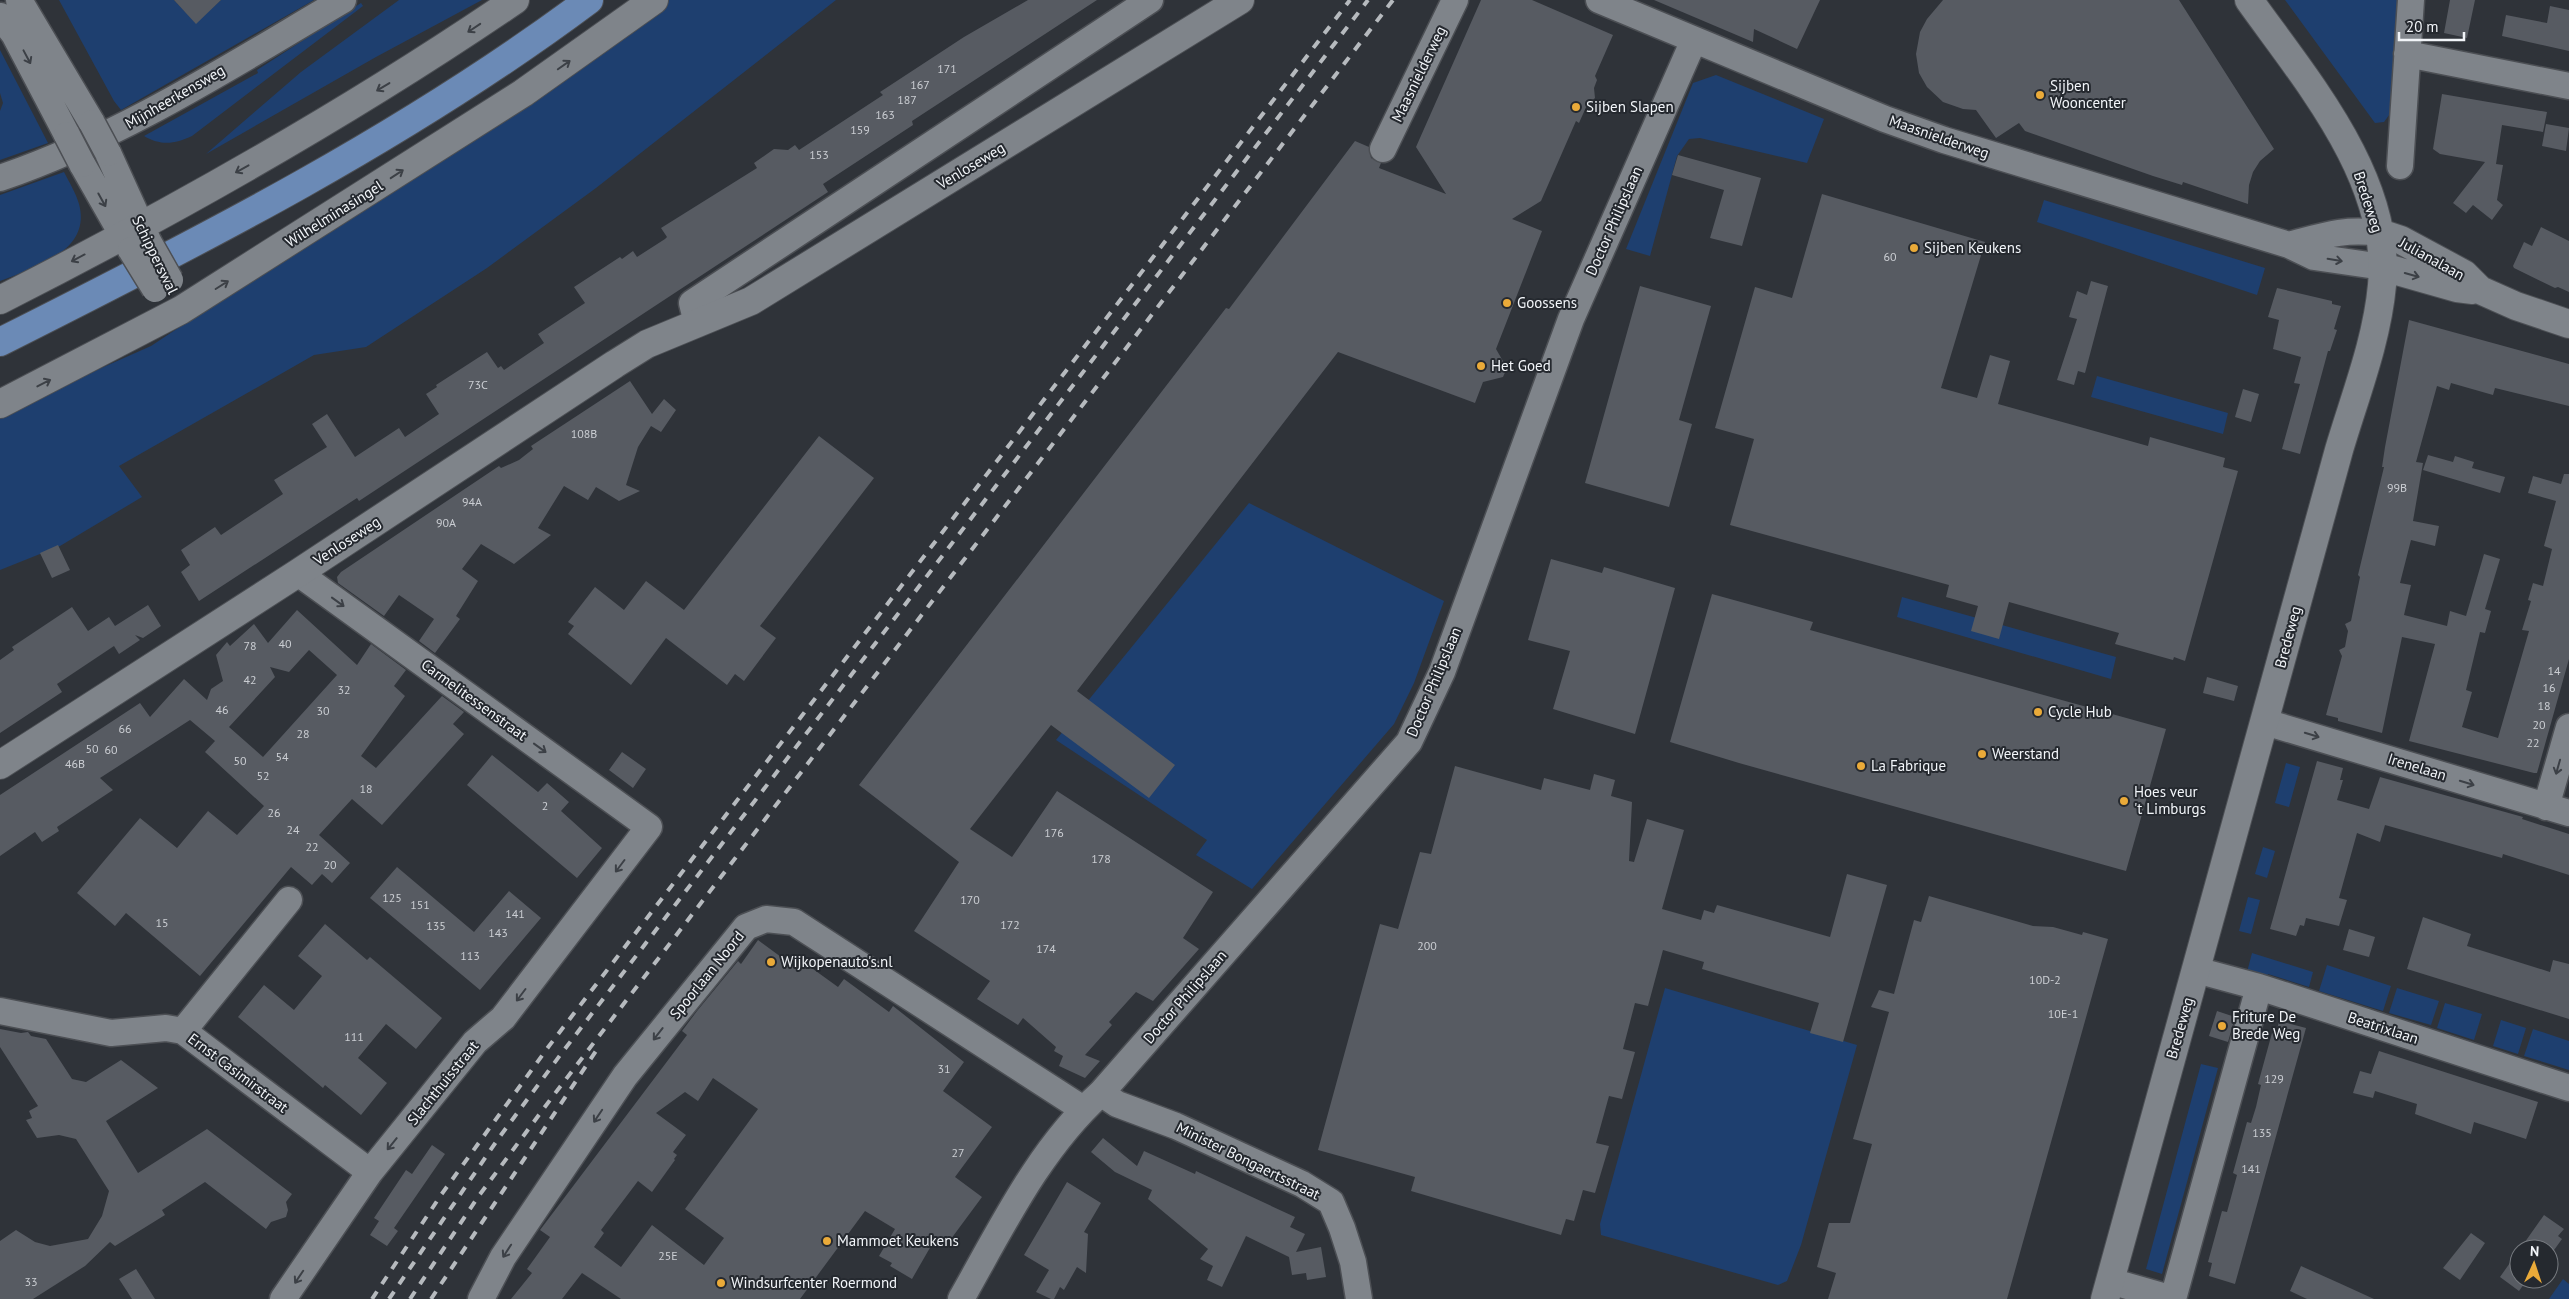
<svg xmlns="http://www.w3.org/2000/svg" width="2569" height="1299" viewBox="0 0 2569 1299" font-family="'PT Sans',sans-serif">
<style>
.green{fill:#1e3f6f}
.building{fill:#575b62;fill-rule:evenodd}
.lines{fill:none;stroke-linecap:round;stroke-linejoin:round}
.street-casing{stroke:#4c4f54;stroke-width:29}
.secondary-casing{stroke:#4c4f54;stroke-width:30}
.primary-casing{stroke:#4c4f54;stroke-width:30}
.street{stroke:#7f848a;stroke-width:26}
.secondary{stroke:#7f848a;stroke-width:28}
.primary{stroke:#6b8ab6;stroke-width:28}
.rail{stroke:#b6babe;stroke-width:4;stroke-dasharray:9 9;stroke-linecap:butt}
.street-bridge-casing{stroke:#4c4f54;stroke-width:29;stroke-linecap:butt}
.street-bridge{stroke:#7f848a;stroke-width:26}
.oneway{stroke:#3c4046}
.poi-dot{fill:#eaaa39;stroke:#25292f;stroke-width:2}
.labels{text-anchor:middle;stroke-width:4;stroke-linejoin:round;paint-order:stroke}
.number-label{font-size:12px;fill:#cbced3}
.street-label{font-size:15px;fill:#f2f5f9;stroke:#25292f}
.poi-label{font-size:15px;fill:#f2f5f9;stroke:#25292f;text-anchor:start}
</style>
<rect width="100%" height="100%" fill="#2f3339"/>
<path class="green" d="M59 0H174L196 23 221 0H314L121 110 114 101Z
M399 0H482L376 57 206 154 301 72Z
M669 0H836L596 188 487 268 366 347 314 355 119 466 142 497 60 546 0 570V413L151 346 632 28Z
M2285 0H2402L2392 111 2384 122 2375 123Z
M361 3 363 6 192 136C175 144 161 146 144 136L258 73 257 70Z
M0 50 48 143 0 160V111L3 103 0 93Z
M1716 75 1824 119 1807 163 1700 138 1689 139 1677 156 1650 256 1626 249 1693 83Z
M64 172C69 182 76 193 79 204 92 252 33 268 0 281V195Z
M2044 200 2265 268 2257 295 2037 222Z
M2097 376 2228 413 2223 434 2091 397Z
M1249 503 1444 601 1414 683 1394 724 1252 889 1196 855 1207 840 1056 740Z
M1902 597 2116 657 2111 679 1897 617Z
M2286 763 2300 767 2289 807 2275 803Z
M2263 847 2275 851 2267 878 2255 874Z
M2248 897 2260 900 2251 934 2239 931Z
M2252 953 2313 972 2309 987 2268 974 2266 981 2246 976Z
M2327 965 2391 986 2383 1011 2319 991Z
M1665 988 1857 1045 1801 1245 1787 1281 1778 1285 1601 1235 1600 1224Z
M2397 988 2439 1001 2431 1025 2389 1013Z
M2445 1003 2482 1014 2474 1040 2437 1028Z
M2501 1020 2526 1028 2518 1054 2493 1046Z
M2533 1029 2569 1041V1070L2524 1056Z
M2201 1064 2218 1068 2162 1274 2146 1269Z
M2563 1279 2569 1284V1299H2549Z"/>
<path class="building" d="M174 0H221L196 24Z
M1028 0H1097L912 121 913 125 823 184 828 192 359 501 357 498 199 601 181 572 190 565 181 550 215 527 221 535 283 494 274 480 327 447 312 424 327 414 355 457 399 428 405 437 439 414 426 394 437 387 436 385 487 352 498 368 501 366 504 370 544 343 538 334 585 303 574 287 620 257 622 259 633 251 637 257 665 239 667 237 661 228 757 168 754 163 774 149 788 150 795 145 799 150 883 95 880 92 964 37Z
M1481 0H1532L1613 35 1595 76 1597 80 1594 88 1595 98 1587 105 1579 123 1576 121 1541 201 1512 219 1542 231 1496 349 1507 368 1503 377 1483 382 1475 403 1338 352 1077 691 1175 765 1149 798 1051 725 970 829 1012 857 1057 791 1213 892 1183 938 1199 949 1153 1001 1136 992 1109 1022 1112 1025 1085 1055 1100 1061 1085 1078 1059 1066 1063 1056 1054 1051 1056 1047 1023 1018 1018 1025 977 999 990 981 914 931 959 862 859 785 1226 308 1229 309 1355 141 1369 147 1371 158 1381 163 1379 168 1446 194 1416 147Z
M1654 0H1820L1797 49 1754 29 1753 42Z
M1943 0H2179L2274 149 2260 161 2253 172 2249 185 2248 204 2183 182 2182 185 2153 176 2025 131 2019 123 1996 138 1976 110 1963 109 1943 102 1927 87 1919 73 1916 54 1920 32 1927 19Z
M2450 0H2475L2467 38 2444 33Z
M2550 6 2569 10V51L2502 36 2506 15 2547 23Z
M2442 94 2547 112 2543 132 2502 125 2496 164 2503 165 2497 200 2503 205 2492 220 2473 205 2466 213 2453 203 2485 162 2440 154 2433 149Z
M2546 124 2569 128 2566 151 2542 146Z
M1678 155 1761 178 1742 246 1710 238 1724 190 1672 175Z
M1822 194 1985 242 1941 388 1977 398 1990 355 2010 361 1998 404 2148 446 2150 437 2225 458 2223 467 2238 471 2185 661 2174 657 2173 660 2115 644 2119 633 2009 602 1999 639 1971 631 1978 606 1946 597 1949 585 1730 525 1754 439 1715 428 1755 287 1792 298Z
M2541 227 2569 241V292L2558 287 2555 288 2514 268 2513 266 2524 242 2532 246Z
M2091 281 2108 286 2085 373 2078 371 2074 385 2057 380 2077 319 2069 317 2077 291 2087 295Z
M1640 286 1711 306 1679 420 1692 424 1669 507 1585 483Z
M2277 288 2332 301V304L2341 306 2334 329 2337 330 2330 351H2328L2300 454 2282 449 2300 384 2294 383 2301 357 2273 349 2279 320 2268 317Z
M2409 320 2569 364V406L2495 388 2493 395 2451 383 2449 390 2437 386 2416 462 2423 463 2413 521 2439 526 2435 546 2411 540 2400 583 2411 585 2404 615 2447 626 2450 611 2466 616 2484 554 2500 559 2485 609 2491 611 2485 633 2480 632 2466 690 2472 692 2462 727 2498 738 2529 631 2522 630 2531 601 2528 600 2533 583 2543 586 2552 549 2544 546 2556 501 2528 493 2533 476 2561 484 2564 474H2569V659L2537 773H2534L2409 741 2435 644 2402 637 2382 733 2338 721V718L2326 715 2342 656 2339 650 2345 647 2348 631 2345 624 2351 621 2360 577 2358 575 2384 467H2382L2385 447Z
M630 381 652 414 664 399 676 410 661 432 651 426 638 447 626 485 640 491 619 501 596 487 588 500 564 486 538 528 551 535 514 564 481 544 462 569 478 581 456 616 460 619 435 653 419 641 434 619 399 595 384 616 338 583 337 577 341 572 499 466 501 468 519 460 533 449 531 446Z
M2243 389 2259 394 2251 422 2235 417Z
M819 436 874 478 760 626 776 638 744 681 735 674 727 685 666 638 631 685 568 634 574 626 568 622 595 587 624 610 646 581 684 610Z
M2428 455 2453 462 2455 456 2474 462 2472 468 2505 477 2500 493 2423 470Z
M58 545 70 570 52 578 40 553Z
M1551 559 1602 573 1604 567 1675 588 1635 734 1553 709 1570 651 1528 640Z
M1712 594 1813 622 1810 630 2166 729 2126 871 1739 763 1670 742Z
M148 605 161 626 143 638 135 635 140 640 119 654 114 646 57 684 62 692 0 733V660L14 650 12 647 72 607 88 631 109 617 115 626Z
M297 610 357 665 371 644 406 670 394 686 405 696 361 756 376 768 442 696 464 712 453 724 464 734 382 825 352 799 319 835 350 863 332 883 322 874 312 885 291 867 200 976 126 913 115 926 77 893 140 818 177 848 208 811 237 835 264 806 205 752 215 741 190 720 100 778 113 790 57 827 59 831 42 842 35 832 0 856V795L140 703 150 717 184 679 207 700 211 689 223 681 216 655 227 642 230 646 254 624 268 643ZM309 650 337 675 263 757 229 727 275 677 270 667 289 672Z
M2207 677 2238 686 2234 701 2203 693Z
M622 752 646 769 633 788 609 770Z
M492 755 538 792 547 783 569 802 561 811 602 848 577 878 467 785Z
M2317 761 2343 768 2340 780H2343L2337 800 2369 809 2380 777 2523 817 2522 819 2569 834V875L2503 854 2502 858 2385 825 2380 842 2357 833 2339 898 2347 900 2339 926 2306 918 2304 926 2300 925 2296 936 2270 929Z
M1455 766 1541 790 1544 778 1590 790 1594 774 1615 780 1611 796 1632 802 1629 861 1634 862 1647 819 1684 830 1662 909 1701 920 1704 910 1714 913 1717 905 1830 937 1847 874 1887 885 1843 1042 1810 1033 1819 1003 1702 969 1704 962 1663 950 1648 1006 1635 1003 1623 1049 1635 1052 1622 1099 1609 1096 1596 1143 1609 1146 1595 1193 1583 1190 1574 1221 1566 1219 1561 1235 1411 1191 1415 1177 1318 1150 1380 924 1398 929 1420 852 1431 854Z
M397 867 474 932 509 891 541 918 480 990 370 898Z
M1929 896 2033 926 2053 927 2082 935 2083 932 2108 939 2007 1299H1828L1836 1273 1817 1267 1829 1223H1850L1872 1144 1853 1139 1889 1012 1871 1007 1879 990 1894 994 1914 920 1921 922Z
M2423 917 2471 934 2467 946 2550 972 2553 960 2569 964V1019L2407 969Z
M325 924 367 960 370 957 442 1018 416 1049 386 1024 358 1058 387 1083 361 1115 325 1085 323 1088 238 1017 264 985 294 1010 322 976 298 956Z
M2349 929 2375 937 2369 957 2343 950Z
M758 940 796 968 802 961 838 987 844 979 889 1012 893 1006 964 1062 943 1091 992 1127 955 1177 982 1197 945 1247 935 1239 912 1279 890 1266 892 1263 879 1256 895 1229 865 1211 800 1299H621L582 1273 562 1299H511L532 1273 527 1269 550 1237 540 1230 687 1035 682 1031 697 1011 738 961 741 964ZM713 1078 758 1109 685 1209 724 1238 704 1265 652 1225 621 1267 594 1247 604 1233 601 1230 638 1181 652 1192 675 1160 674 1159 677 1155 673 1152 686 1135 656 1113 685 1092 698 1101Z
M2217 1011 2235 1017 2228 1042 2209 1036Z
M2279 1021 2306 1028 2235 1284 2209 1276 2212 1263 2208 1262 2222 1211 2227 1212 2237 1175 2233 1173 2247 1122 2251 1123 2256 1107 2261 1085 2258 1084 2272 1033 2276 1034Z
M0 1029 21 1033 28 1032 31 1036 46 1039 72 1079 86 1082 121 1060 158 1088 106 1121 138 1173 207 1129 292 1194 286 1202 288 1210 286 1217 271 1222 266 1229 205 1182 162 1210 165 1215 115 1246 110 1242 85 1266 33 1299H0V1241L16 1230 35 1242 50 1246 88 1239 102 1216 109 1191 76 1139 59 1135 37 1138 26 1120 32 1118 29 1111 38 1106 0 1047Z
M2379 1051 2538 1102 2526 1139 2474 1122 2471 1134 2415 1114 2417 1104 2375 1091 2373 1098 2353 1093 2360 1071 2371 1074Z
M1103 1138 1137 1166 1144 1151 1195 1174 1196 1171 1295 1217 1290 1227 1305 1234 1296 1252 1321 1247 1326 1277 1307 1280 1306 1273 1292 1275 1289 1257 1246 1236 1222 1287 1207 1280 1213 1266 1200 1259 1208 1249 1148 1199 1152 1190 1115 1172 1091 1152Z
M432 1145 445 1154 394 1228 398 1231 387 1246 370 1235 379 1221 374 1218 406 1170 412 1174Z
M1067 1182 1101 1203 1084 1232 1088 1234 1086 1273 1077 1267 1064 1290 1060 1287 1054 1299H1051L1036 1292 1049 1270 1024 1255Z
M2544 1215 2564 1229 2558 1236 2562 1239 2549 1257V1249H2520Z
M2471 1233 2485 1243 2460 1280 2443 1268Z
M2519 1250V1279H2533L2528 1286 2524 1284 2519 1291 2500 1277Z
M2301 1266 2339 1283 2374 1299H2307L2290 1291Z
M136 1269 155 1299H132L119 1279Z"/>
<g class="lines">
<defs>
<path id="street" d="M19 0 92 123
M1599 0 1885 119 1944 140 2289 245 2314 257 2383 267
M0 16 14 34 67 135
M2407 54 2569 86
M1383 149 1455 0
M108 153 148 241
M82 164 131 250
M2400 166 2411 0
M0 178C123 136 232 65 343 0
M2289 245C2323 236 2343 228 2380 233
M697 323 692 303 1150 0
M2265 722 2569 813
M2546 807 2569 727
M2196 970 2259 987 2569 1088
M0 1011 111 1033 166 1028 183 1031 370 1172
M183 1031 289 900
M1101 1093 1117 1104 1176 1126 1302 1184 1331 1202 1342 1228 1353 1262 1359 1299
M2110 1281 2173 1299
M283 1299 370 1172 475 1042 503 1018 649 827 298 573
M481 1299 503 1257 625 1076 746 927 766 919 794 922 1083 1109
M961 1299C1002 1227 1039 1149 1101 1093L1409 742 1442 672 1571 319 1694 40
M2173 1299 2259 987"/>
<path id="secondary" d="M2380 233 2401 240 2464 274 2480 290 2516 306 2569 324
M2383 267 2457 288 2473 290
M0 300C177 210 351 112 515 0
M0 404 181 310 523 93 654 0
M0 765 298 573 615 364 647 344 751 301 1240 0
M2105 1299 2339 450C2355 396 2377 341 2382 285 2392 179 2306 80 2249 0"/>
<path id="primary" d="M0 342C203 240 407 136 589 0"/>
</defs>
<use href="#street" class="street-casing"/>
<use href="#secondary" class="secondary-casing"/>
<use href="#primary" class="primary-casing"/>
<use href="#street" class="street"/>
<use href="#secondary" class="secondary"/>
<use href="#primary" class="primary"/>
<path class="rail" d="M372 1299 441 1195 549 1046 1350 0
M389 1299 498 1139 561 1054 1368 0
M410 1299 478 1197 553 1096 1393 0
M431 1299 596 1051"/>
<defs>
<path id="street-bridge" d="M92 123 108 153
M67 135 82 164
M148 241 170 280
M131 250 155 289"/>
</defs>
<use href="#street-bridge" class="street-bridge-casing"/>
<use href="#street-bridge" class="street-bridge"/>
</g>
<defs><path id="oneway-shaft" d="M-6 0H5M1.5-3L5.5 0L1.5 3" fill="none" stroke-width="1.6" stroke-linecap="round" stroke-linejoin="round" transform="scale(1.25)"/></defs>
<g class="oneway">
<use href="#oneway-shaft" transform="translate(474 28) rotate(146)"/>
<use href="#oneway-shaft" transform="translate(27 57) rotate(62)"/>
<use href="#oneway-shaft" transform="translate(564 65) rotate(-35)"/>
<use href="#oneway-shaft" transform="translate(383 87) rotate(149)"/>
<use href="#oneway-shaft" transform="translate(242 169) rotate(151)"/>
<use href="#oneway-shaft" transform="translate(397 174) rotate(-33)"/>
<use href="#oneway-shaft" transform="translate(102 200) rotate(61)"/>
<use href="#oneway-shaft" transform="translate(78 258) rotate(152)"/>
<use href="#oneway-shaft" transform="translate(2335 260) rotate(9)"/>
<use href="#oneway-shaft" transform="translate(2412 275) rotate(16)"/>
<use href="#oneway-shaft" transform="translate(222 285) rotate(-32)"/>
<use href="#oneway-shaft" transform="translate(44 383) rotate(-27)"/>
<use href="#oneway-shaft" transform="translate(338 602) rotate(36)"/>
<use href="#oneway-shaft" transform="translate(2312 735) rotate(17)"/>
<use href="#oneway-shaft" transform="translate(540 748) rotate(36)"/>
<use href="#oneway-shaft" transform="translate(2558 767) rotate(106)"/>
<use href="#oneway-shaft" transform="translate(2467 783) rotate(17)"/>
<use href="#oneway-shaft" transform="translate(620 866) rotate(127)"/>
<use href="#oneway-shaft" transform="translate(521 995) rotate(127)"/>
<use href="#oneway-shaft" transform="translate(658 1034) rotate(128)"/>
<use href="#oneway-shaft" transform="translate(598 1116) rotate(124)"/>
<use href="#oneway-shaft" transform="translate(392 1144) rotate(129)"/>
<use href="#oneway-shaft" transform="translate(507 1251) rotate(123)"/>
<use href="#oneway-shaft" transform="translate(299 1277) rotate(124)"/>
</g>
<g class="poi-dot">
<circle cx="2040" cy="95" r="5"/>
<circle cx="1576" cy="107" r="5"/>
<circle cx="1914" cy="248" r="5"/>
<circle cx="1507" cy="303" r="5"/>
<circle cx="1481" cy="366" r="5"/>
<circle cx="2038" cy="712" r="5"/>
<circle cx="1982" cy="754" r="5"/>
<circle cx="1861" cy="766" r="5"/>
<circle cx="2124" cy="801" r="5"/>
<circle cx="771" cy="962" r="5"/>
<circle cx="2222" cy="1026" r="5"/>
<circle cx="827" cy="1241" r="5"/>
<circle cx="721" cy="1283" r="5"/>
</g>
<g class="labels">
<g class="number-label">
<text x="947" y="73">171</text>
<text x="920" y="89">167</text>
<text x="907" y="104">187</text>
<text x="885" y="119">163</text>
<text x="860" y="134">159</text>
<text x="819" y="159">153</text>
<text x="1890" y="261">60</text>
<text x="478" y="389">73C</text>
<text x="584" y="438">108B</text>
<text x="2397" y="492">99B</text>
<text x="472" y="506">94A</text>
<text x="446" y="527">90A</text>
<text x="285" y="648">40</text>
<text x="250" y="650">78</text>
<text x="2554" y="675">14</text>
<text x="250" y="684">42</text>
<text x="2549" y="692">16</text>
<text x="344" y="694">32</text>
<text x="2544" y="710">18</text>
<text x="222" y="714">46</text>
<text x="323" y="715">30</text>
<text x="2539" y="729">20</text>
<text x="125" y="733">66</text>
<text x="303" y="738">28</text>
<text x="2533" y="747">22</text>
<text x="92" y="753">50</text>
<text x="111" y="754">60</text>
<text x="282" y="761">54</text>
<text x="240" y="765">50</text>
<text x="75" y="768">46B</text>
<text x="263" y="780">52</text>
<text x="366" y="793">18</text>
<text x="545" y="810">2</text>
<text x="274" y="817">26</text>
<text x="293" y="834">24</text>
<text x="1054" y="837">176</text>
<text x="312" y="851">22</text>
<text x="1101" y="863">178</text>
<text x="330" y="869">20</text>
<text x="392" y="902">125</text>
<text x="970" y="904">170</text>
<text x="420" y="909">151</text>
<text x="515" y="918">141</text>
<text x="162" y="927">15</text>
<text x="1010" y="929">172</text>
<text x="436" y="930">135</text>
<text x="498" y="937">143</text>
<text x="1427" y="950">200</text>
<text x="1046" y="953">174</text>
<text x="470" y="960">113</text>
<text x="2045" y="984">10D-2</text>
<text x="2063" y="1018">10E-1</text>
<text x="354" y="1041">111</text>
<text x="944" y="1073">31</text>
<text x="2274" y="1083">129</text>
<text x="2262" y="1137">135</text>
<text x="958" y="1157">27</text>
<text x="2251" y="1173">141</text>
<text x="668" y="1260">25E</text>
<text x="31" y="1286">33</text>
</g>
<g class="street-label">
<text transform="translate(1419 74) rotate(-64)" y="5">Maasnielderweg</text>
<text transform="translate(175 97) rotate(-30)" y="5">Mijnheerkensweg</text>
<text transform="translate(1939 137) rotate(19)" y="5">Maasnielderweg</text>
<text transform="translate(971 166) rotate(-31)" y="5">Venloseweg</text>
<text transform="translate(2368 202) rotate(72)" y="5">Bredeweg</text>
<text transform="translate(334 214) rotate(-32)" y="5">Wilhelminasingel</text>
<text transform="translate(1614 221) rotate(-66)" y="5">Doctor Philipslaan</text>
<text transform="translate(155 255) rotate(64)" y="5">Schipperswal</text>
<text transform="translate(2432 259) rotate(29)" y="5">Julianalaan</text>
<text transform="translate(347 541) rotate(-33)" y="5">Venloseweg</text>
<text transform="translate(2288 637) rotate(-75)" y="5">Bredeweg</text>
<text transform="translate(1434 682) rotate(-67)" y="5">Doctor Philipslaan</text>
<text transform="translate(474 700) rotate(36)" y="5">Carmelitessenstraat</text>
<text transform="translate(2417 767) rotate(17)" y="5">Irenelaan</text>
<text transform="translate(707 975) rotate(-51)" y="5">Spoorlaan Noord</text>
<text transform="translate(1185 997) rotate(-49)" y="5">Doctor Philipslaan</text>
<text transform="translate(2180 1028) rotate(-74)" y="5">Bredeweg</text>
<text transform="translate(2383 1028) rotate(18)" y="5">Beatrixlaan</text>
<text transform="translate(238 1073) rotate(37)" y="5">Ernst Casimirstraat</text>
<text transform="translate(443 1083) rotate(-51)" y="5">Slachthuisstraat</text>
<text transform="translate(1248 1161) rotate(26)" y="5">Minister Bongaertsstraat</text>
</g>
<g class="poi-label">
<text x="2050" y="91">Sijben<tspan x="2050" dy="17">Wooncenter</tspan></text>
<text x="1586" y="112">Sijben Slapen</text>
<text x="1924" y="253">Sijben Keukens</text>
<text x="1517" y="308">Goossens</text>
<text x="1491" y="371">Het Goed</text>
<text x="2048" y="717">Cycle Hub</text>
<text x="1992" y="759">Weerstand</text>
<text x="1871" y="771">La Fabrique</text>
<text x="2134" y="797">Hoes veur<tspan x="2134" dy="17">'t Limburgs</tspan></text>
<text x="781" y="967">Wijkopenauto's.nl</text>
<text x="2232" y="1022">Friture De<tspan x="2232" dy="17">Brede Weg</tspan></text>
<text x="837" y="1246">Mammoet Keukens</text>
<text x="731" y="1288">Windsurfcenter Roermond</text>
</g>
</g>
<g transform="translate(2534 1264) rotate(3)"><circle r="24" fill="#25292f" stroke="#777b80"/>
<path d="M0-4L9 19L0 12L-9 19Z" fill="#eaaa39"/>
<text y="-8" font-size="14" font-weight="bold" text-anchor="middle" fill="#f2f5f9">N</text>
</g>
<path d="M2399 32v8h65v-8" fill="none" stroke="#f2f5f9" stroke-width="2.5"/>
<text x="2406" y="32" font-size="15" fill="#f2f5f9" stroke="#25292f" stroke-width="4" paint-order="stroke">20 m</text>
</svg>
